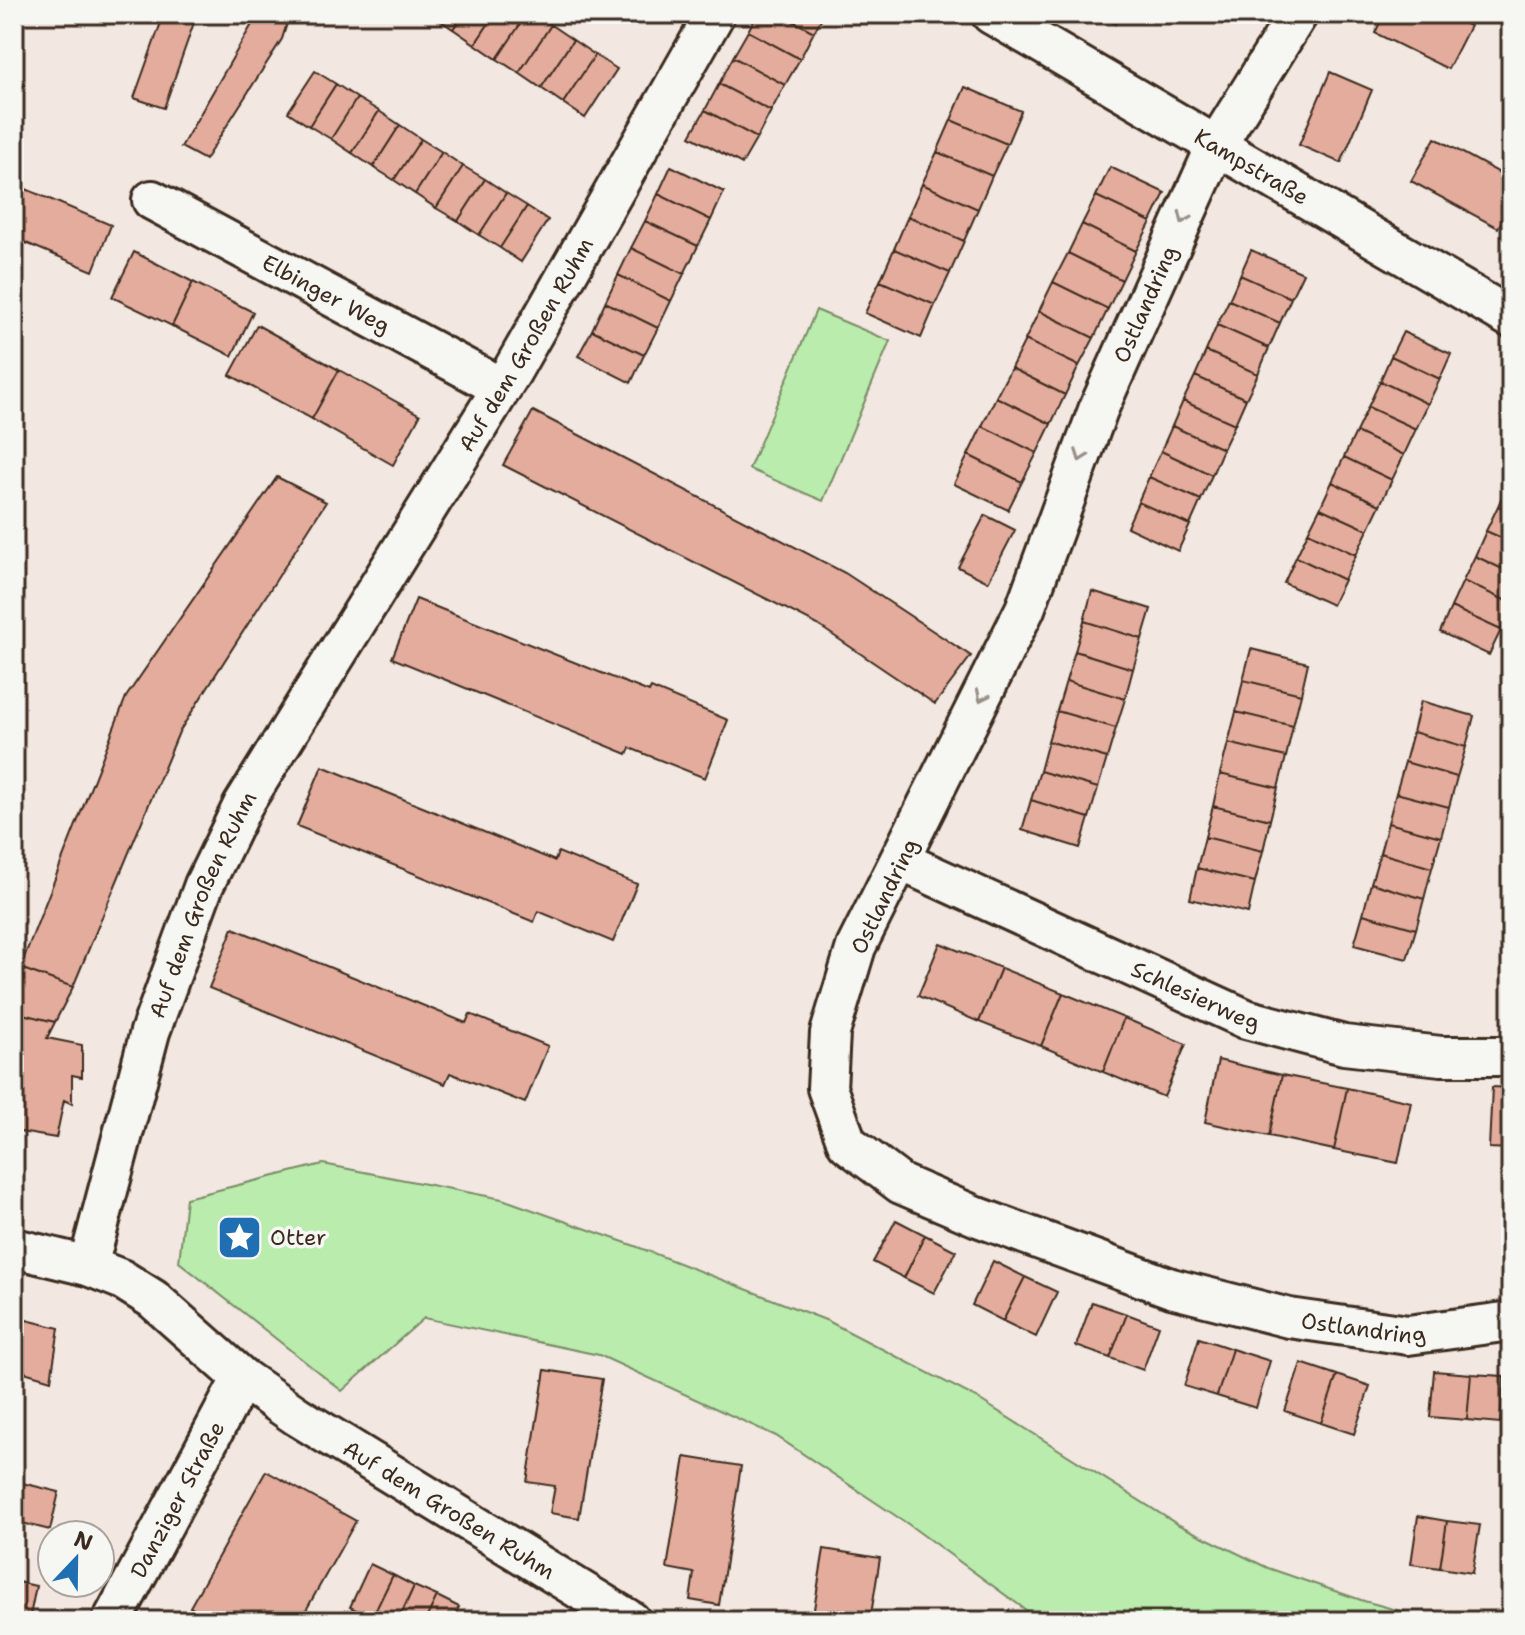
<svg xmlns="http://www.w3.org/2000/svg" width="1525" height="1635" viewBox="0 0 1525 1635" font-family="'Shantell Sans',sans-serif">
<style>
.park{fill:#b9ecad;stroke:#7a8b66;stroke-width:2}
.building{fill:#e4ac9c;stroke:#3b2a1e;stroke-width:2}
.lines{fill:none;stroke-linecap:round;stroke-linejoin:round}
.minor-casing{stroke:#3b2a1e;stroke-width:44}
.minor{stroke:#f6f6f2;stroke-width:38}
.oneway{stroke:#989088}
.labels{text-anchor:middle;stroke-width:7;stroke-linejoin:round;paint-order:stroke}
.street-label{font-size:22px;fill:#3b2a1e;stroke:#f6f6f2}
.poi-label{font-size:22px;fill:#3b2a1e;stroke:#f6f6f2;text-anchor:start}
</style>
<rect width="100%" height="100%" fill="#f2e7e1"/>
<filter id="ink" filterUnits="userSpaceOnUse"><feTurbulence type="fractalNoise" baseFrequency=".0125" numOctaves="2"/><feDisplacementMap in="SourceGraphic" scale="16" xChannelSelector="R" yChannelSelector="G"/><feConvolveMatrix kernelMatrix="1 2 1 2 8 2 1 2 1" color-interpolation-filters="sRGB"/></filter>
<g filter="url(#ink)">
<path class="park" d="M816 310 890 341 823 501 749 469Z
M323 1164 502 1199 635 1246 828 1321 977 1398 1177 1524 1268 1568 1364 1601 1437 1621H1041L908 1524 776 1436 599 1355 424 1318 342 1391 179 1262 186 1198Z"/>
<path class="building" d="M14 14H26L14 54Z
M164 14H197L164 108 134 98Z
M258 14H290L282 39 205 160 181 147Z
M431 14H463L453 29Z
M463 14H495L475 44 453 29Z
M495 14H527L497 59 475 44Z
M527 14H535L551 25 519 73 497 59Z
M757 14H780L814 32 800 59 748 31Z
M780 14H824L814 32Z
M1097 14H1120L1115 24Z
M1384 14H1446L1470 26 1448 69 1375 33Z
M551 25 573 40 541 88 519 73Z
M748 31 800 59 785 85 733 57Z
M573 40 595 55 563 103 541 88Z
M595 55 617 69 585 118 563 103Z
M733 57 785 85 771 111 719 84Z
M315 71 336 84 309 126 288 112Z
M1330 72 1372 90 1341 163 1299 145Z
M336 84 357 98 331 139 309 126Z
M719 84 771 111 757 138 705 110Z
M965 87 1021 111 1007 144 951 120Z
M357 98 379 111 352 153 331 139Z
M705 110 757 138 742 164 690 136Z
M379 111 400 125 373 167 352 153Z
M951 120 1007 144 992 176 937 152Z
M400 125 421 139 394 180 373 167Z
M1435 138 1511 179V204L1498 228 1411 181Z
M421 139 442 152 415 194 394 180Z
M442 152 463 166 436 208 415 194Z
M937 152 992 176 978 209 922 184Z
M463 166 485 179 458 221 436 208Z
M671 166 724 192 711 220 658 194Z
M1110 167 1165 193 1151 222 1096 196Z
M485 179 506 193 479 235 458 221Z
M14 184 111 225 93 271 14 238Z
M922 184 978 209 964 241 908 216Z
M506 193 527 206 500 248 479 235Z
M658 194 711 220 698 246 645 221Z
M1096 196 1151 222 1136 251 1082 224Z
M527 206 548 220 521 262 500 248Z
M908 216 964 241 950 273 894 249Z
M645 221 698 246 684 274 631 248Z
M1082 224 1136 251 1122 280 1068 253Z
M631 248 684 274 671 301 618 275Z
M894 249 950 273 935 305 880 281Z
M1251 250 1303 273 1291 298 1240 275Z
M134 252 193 282 172 326 112 297Z
M1068 253 1122 280 1108 309 1053 282Z
M618 275 671 301 658 328 605 302Z
M1240 275 1291 298 1280 323 1229 300Z
M880 281 935 305 921 338 865 313Z
M193 282 253 312 232 356 172 326Z
M1053 282 1108 309 1094 338 1039 311Z
M1229 300 1280 323 1269 348 1217 325Z
M605 302 658 328 644 355 592 330Z
M1039 311 1094 338 1079 366 1025 340Z
M257 325 339 370 312 419 230 375Z
M1217 325 1269 348 1258 374 1206 351Z
M592 330 644 355 631 383 578 356Z
M1403 332 1451 354 1440 379 1391 356Z
M1025 340 1079 366 1065 395 1011 368Z
M1206 351 1258 374 1246 399 1195 376Z
M1391 356 1440 379 1428 404 1380 381Z
M1011 368 1065 395 1051 424 996 397Z
M339 370 420 415 393 465 312 419Z
M1195 376 1246 399 1235 424 1183 401Z
M1380 381 1428 404 1416 429 1368 407Z
M996 397 1051 424 1037 453 982 426Z
M1183 401 1235 424 1223 449 1172 426Z
M1368 407 1416 429 1404 455 1356 432Z
M533 411 845 573 971 656 935 704 818 625 503 465Z
M982 426 1037 453 1022 482 968 455Z
M1172 426 1223 449 1212 475 1161 451Z
M1356 432 1404 455 1392 480 1344 457Z
M1161 451 1212 475 1201 500 1149 477Z
M968 455 1022 482 1008 510 954 484Z
M1344 457 1392 480 1380 505 1332 482Z
M277 477 326 502 179 732 73 987 20 968 126 697Z
M1149 477 1201 500 1190 525 1138 502Z
M1509 480 1511 481V512L1498 506Z
M1332 482 1380 505 1368 530 1320 508Z
M1138 502 1190 525 1178 551 1127 527Z
M1498 506 1511 512V542L1486 531Z
M1320 508 1368 530 1356 555 1308 532Z
M985 515 1015 530 988 582 958 567Z
M1486 531 1511 542V573L1475 556Z
M1308 532 1356 555 1344 580 1296 557Z
M1475 556 1511 573V603L1463 581Z
M1296 557 1344 580 1332 605 1284 583Z
M1463 581 1511 603 1501 630 1451 607Z
M1092 591 1151 609 1142 639 1084 621Z
M416 599 649 692 651 688 728 720 705 778 630 748 627 754 392 658Z
M1451 607 1501 630 1489 655 1440 632Z
M1084 621 1142 639 1133 669 1075 651Z
M1251 649 1308 663 1301 694 1243 680Z
M1075 651 1133 669 1125 699 1066 681Z
M1243 680 1301 694 1293 726 1236 712Z
M1066 681 1125 699 1116 728 1057 711Z
M1421 701 1474 716 1466 747 1413 732Z
M1057 711 1116 728 1107 758 1048 741Z
M1236 712 1293 726 1286 757 1228 743Z
M1413 732 1466 747 1457 777 1405 762Z
M1048 741 1107 758 1098 788 1040 771Z
M1228 743 1286 757 1278 788 1220 774Z
M1405 762 1457 777 1449 807 1396 793Z
M322 766 555 861 558 852 637 884 613 942 538 911 534 922 297 826Z
M1040 771 1098 788 1089 818 1031 800Z
M1220 774 1278 788 1270 820 1213 806Z
M1396 793 1449 807 1441 837 1388 823Z
M1031 800 1089 818 1080 848 1022 830Z
M1213 806 1270 820 1263 851 1205 837Z
M1388 823 1441 837 1432 868 1380 853Z
M1205 837 1263 851 1255 882 1197 868Z
M1380 853 1432 868 1424 899 1371 883Z
M1197 868 1255 882 1248 913 1190 899Z
M1371 883 1424 899 1416 929 1363 914Z
M1363 914 1416 929 1407 959 1354 945Z
M233 928 466 1023 470 1014 548 1046 525 1103 450 1073 445 1084 209 988Z
M940 943 1001 968 979 1022 918 996Z
M20 968 73 987 55 1022 14 1012V978Z
M1001 968 1063 993 1041 1046 979 1022Z
M1063 993 1124 1018 1103 1072 1041 1046Z
M14 1012 55 1022 47 1038 82 1045V1077L72 1075V1104L64 1100 56 1138 14 1131Z
M1124 1018 1186 1044 1164 1097 1103 1072Z
M1218 1060 1282 1075 1269 1136 1205 1122Z
M1282 1075 1347 1088 1334 1150 1269 1136Z
M1492 1087 1511 1088V1149L1489 1148Z
M1347 1088 1411 1102 1398 1163 1334 1150Z
M896 1220 925 1235 904 1278 873 1262Z
M925 1235 956 1251 934 1293 904 1278Z
M993 1261 1025 1277 1003 1321 972 1305Z
M1025 1277 1057 1292 1036 1337 1003 1321Z
M1092 1302 1127 1314 1110 1358 1076 1346Z
M1127 1314 1159 1326 1143 1370 1110 1358Z
M14 1317 59 1328 51 1380 14 1369Z
M1199 1338 1232 1349 1217 1396 1184 1386Z
M1232 1349 1270 1361 1256 1408 1217 1396Z
M1301 1363 1337 1375 1321 1423 1285 1411Z
M545 1370 602 1379 579 1518 550 1513 555 1486 527 1482Z
M1434 1371 1471 1374 1467 1420 1430 1417Z
M1471 1374 1504 1376 1500 1423 1467 1420Z
M1337 1375 1370 1386 1354 1434 1321 1423Z
M685 1457 741 1466 719 1605 690 1600 694 1573 667 1568Z
M266 1471 356 1521 300 1621H215L190 1607Z
M14 1481 59 1492 50 1530 14 1521Z
M1418 1516 1447 1521 1440 1568 1411 1564Z
M1447 1521 1480 1525 1472 1573 1440 1568Z
M824 1549 880 1558 870 1621H812Z
M370 1564 393 1575 372 1618 350 1607Z
M393 1575 414 1586 398 1621H378L372 1618Z
M14 1581 36 1586 29 1621H14Z
M414 1586 437 1596 425 1621H398Z
M437 1596 459 1607 452 1621H425Z"/>
<g class="lines">
<defs>
<g id="minor">
<path id="s1" d="M991 14 1511 318"/>
<path id="s2" d="M1298 14 1216 146 1098 410 1025 609 856 947 830 1033 827 1088 847 1143 901 1184 978 1217 1171 1288 1289 1318 1408 1335 1511 1321"/>
<path id="s3" d="M152 200 502 388"/>
<path id="s4" d="M901 861 1246 1019 1344 1045 1441 1056H1511"/>
<path id="s5" d="M14 1248 88 1266 121 1279 153 1299 242 1378 297 1416 631 1621"/>
<path id="s6" d="M88 1266 150 1032 204 885 243 805 511 373 715 14"/>
<path id="s7" d="M112 1621 242 1378"/>
</g>
</defs>
<use href="#minor" class="minor-casing"/>
<use href="#minor" class="minor"/>
</g>
<defs><path id="oneway-chevron" d="M-2-3.5L2.5 0L-2 3.5" fill="none" stroke-width="1.6" stroke-linecap="round" stroke-linejoin="round" transform="scale(2)"/></defs>
<g class="oneway">
<use href="#oneway-chevron" transform="translate(1184 218) rotate(114)"/>
<use href="#oneway-chevron" transform="translate(1081 456) rotate(110)"/>
<use href="#oneway-chevron" transform="translate(982 696) rotate(116)"/>
</g>
</g>
<defs>
<symbol id="sight-square" viewBox="-11 -11 22 22"><rect x="-9" y="-9" width="18" height="18" rx="4" fill="#1f6fb2" stroke="#f6f6f2"/><path d="M0-6L1.8-2.2L6-1.7L2.9 1.2L3.7 5.4L0 3.3L-3.7 5.4L-2.9 1.2L-6-1.7L-1.8-2.2Z" fill="#fff"/></symbol>
</defs>
<g fill-rule="evenodd">
<use href="#sight-square" x="214" y="1212" width="51" height="51"/>
</g>
<g class="labels">
<g class="street-label">
<text dy="8" stroke="none"><textPath href="#s1" startOffset="302">Kampstraße</textPath></text>
<text dy="8" stroke="none"><textPath href="#s3" startOffset="198">Elbinger Weg</textPath></text>
<text transform="translate(1145 304) rotate(-66)" y="8">Ostlandring</text>
<text dy="8" stroke="none"><textPath href="#s6" startOffset="1028">Auf dem Großen Ruhm</textPath></text>
<text transform="translate(884 896) rotate(-64)" y="8">Ostlandring</text>
<text dy="8" stroke="none"><textPath href="#s6" startOffset="380">Auf dem Großen Ruhm</textPath></text>
<text dy="8" stroke="none"><textPath href="#s4" startOffset="324">Schlesierweg</textPath></text>
<text dy="8" stroke="none"><textPath href="#s2" startOffset="1792">Ostlandring</textPath></text>
<text dy="8" stroke="none"><textPath href="#s7" startOffset="138">Danziger Straße</textPath></text>
<text dy="8" stroke="none"><textPath href="#s5" startOffset="514">Auf dem Großen Ruhm</textPath></text>
</g>
<g class="poi-label">
<text x="270" y="1245">Otter</text>
</g>
</g>
<rect width="1525" height="1635" fill="none" stroke="#f6f6f2" stroke-width="48"/>
<rect x="24" y="24" width="1477" height="1587" fill="none" stroke="#3b2a1e" stroke-width="3" filter="url(#ink)"/>
<g transform="translate(76 1559) rotate(22)"><circle r="38" fill="#f6f6f2" stroke="#aba49d" stroke-width="2"/>
<path d="M0-6L14 30L0 20L-14 30Z" fill="#1f6fb2"/>
<text y="-12" font-size="22" font-weight="bold" text-anchor="middle" fill="#3b2a1e">N</text>
</g>
</svg>
